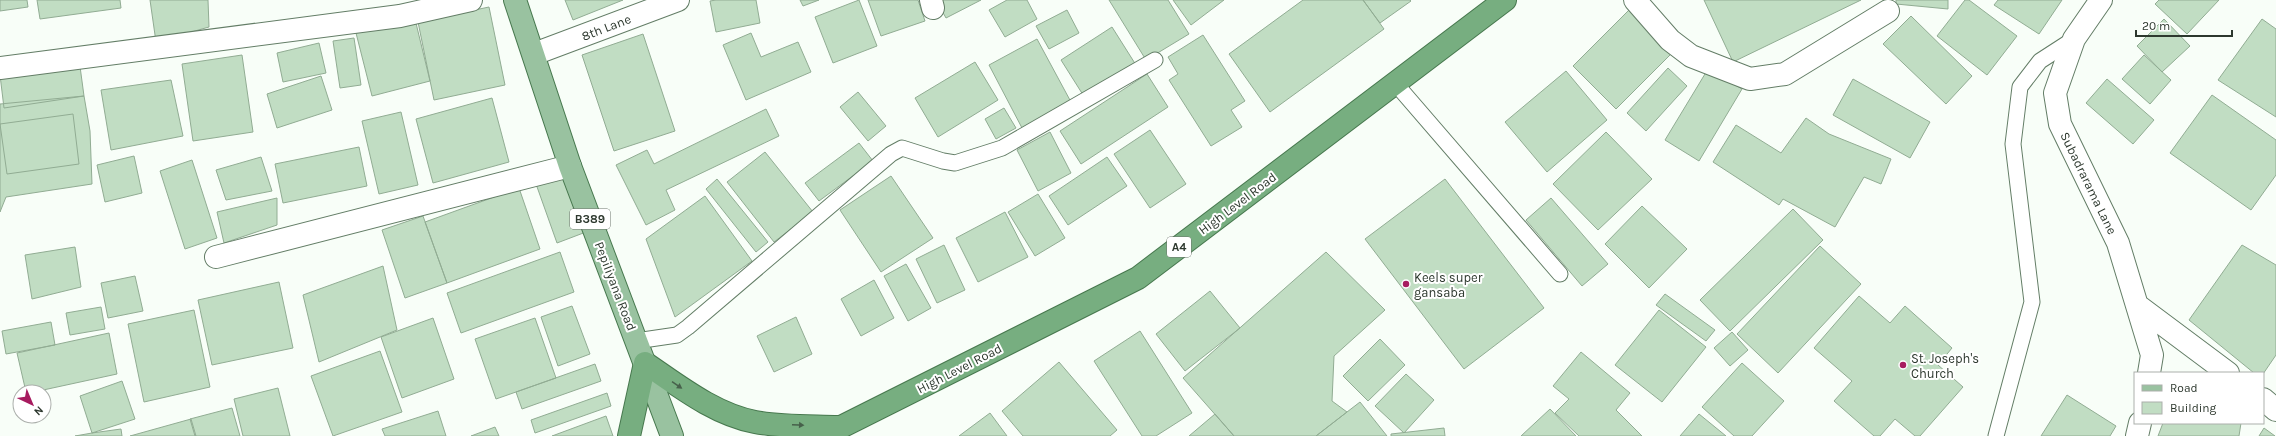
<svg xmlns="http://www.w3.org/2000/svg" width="2276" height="436" viewBox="0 0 2276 436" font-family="Karla,sans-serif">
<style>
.building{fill:#c1ddc3;stroke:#91ac93}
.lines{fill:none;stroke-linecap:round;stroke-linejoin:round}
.service-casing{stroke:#637d66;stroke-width:17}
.minor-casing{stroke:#637d66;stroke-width:24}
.primary-casing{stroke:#47784e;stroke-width:24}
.trunk-casing{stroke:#47784e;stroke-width:24}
.service{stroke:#fff;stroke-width:15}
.minor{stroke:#fff;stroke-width:22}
.primary{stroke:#99c2a0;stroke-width:22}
.trunk{stroke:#77ae80;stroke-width:22}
.oneway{fill:#47614b}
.poi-dot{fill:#a71b5f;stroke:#fff;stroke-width:1.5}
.labels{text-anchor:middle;stroke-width:4;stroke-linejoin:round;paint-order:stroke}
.shield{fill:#fff;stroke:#6c746d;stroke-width:1}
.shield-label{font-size:12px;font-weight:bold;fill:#2d382e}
.street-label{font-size:13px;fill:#2d382e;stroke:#fff}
.poi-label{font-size:13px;fill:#2d382e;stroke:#fff;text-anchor:start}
</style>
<rect width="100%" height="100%" fill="#f8fef8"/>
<path class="building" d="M0 0H27L28 7 0 11Z
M37 0H120L121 8 40 19Z
M150 0H208L209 27 156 42Z
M565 0H623L573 20Z
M716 0H756L760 23 716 32 710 1Z
M800 0H819L803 6Z
M859 0 877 46 833 63 815 17Z
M868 0H918L925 21 881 36Z
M936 0H981L946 18Z
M1007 0H1027L1037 19 1005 37 989 10Z
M1109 0H1168L1189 34 1146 60Z
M1173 0H1224L1191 25Z
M1303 0H1363L1384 29 1270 112 1229 54Z
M1363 0H1410L1411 1 1380 23Z
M1704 0H1861L1733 62Z
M1896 0H1948V9L1896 4Z
M1965 0H1969L2017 36 1987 75 1937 36Z
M1998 0H2062L2039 34 1994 5Z
M2159 0H2219L2187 34 2155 4Z
M489 7 505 85 434 100 418 22Z
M1067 10 1079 33 1049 49 1036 26Z
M1629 10 1672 53 1616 109 1573 66Z
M1911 16 1972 76 1946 104 1883 44Z
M415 19 430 81 372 96 356 33Z
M2164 19 2190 46 2162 72 2137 46Z
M2262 19 2276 29V117L2218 80Z
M1112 27 1136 65 1085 98 1061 60Z
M751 33 761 57 798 42 811 72 746 100 723 45Z
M643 34 675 131 614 151 582 55Z
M1203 35 1245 101 1231 110 1242 127 1211 146 1169 80 1178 74 1168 57Z
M354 38 361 85 340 88 333 41Z
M1037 39 1071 102 1022 128 989 65Z
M319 43 326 73 283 82 277 53Z
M242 55 253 132 193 141 182 64Z
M2144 55 2171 80 2150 104 2122 79Z
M79 59 84 96 4 108 0 75Z
M975 62 998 100 938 137 915 98Z
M1668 68 1687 86 1646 131 1627 113Z
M1708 69 1742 89 1699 161 1665 140Z
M1566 71 1607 120 1547 172 1505 122Z
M1147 74 1168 107 1081 164 1060 131Z
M321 76 332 110 277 128 267 94Z
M1853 79 1930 122 1910 158 1833 115Z
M2107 79 2154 120 2133 144 2086 103Z
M171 80 183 136 111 150 101 90Z
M858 92 886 126 868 141 840 107Z
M2212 95 2276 140V175L2251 210 2170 153Z
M84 96 90 131 92 184 6 197 0 212V104Z
M492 98 509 162 433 183 416 119Z
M1004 108 1016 128 996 139 985 119Z
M766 109 779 136 666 190 675 210 646 225 616 165 647 150 654 164Z
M401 112 418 185 379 194 362 121Z
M73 114 79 164 7 174 0 124Z
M1806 118 1829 134 1891 159 1881 184 1864 177 1835 227 1783 199 1779 205 1713 162 1736 125 1781 153Z
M1150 130 1186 184 1150 208 1114 154Z
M1050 132 1071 173 1038 191 1017 150Z
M1606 132 1652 179 1598 230 1553 184Z
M859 143 873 161 819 201 805 183Z
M359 147 367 186 283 203 275 164Z
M765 152 813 212 774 242 727 182Z
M134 156 142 193 105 202 97 165Z
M261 157 272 191 226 200 216 170Z
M1107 157 1127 186 1068 225 1049 196Z
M192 160 217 238 185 249 160 171Z
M565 173 586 232 557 243 536 184Z
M891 176 933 238 881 272 840 210Z
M717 179 768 242 756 252 706 189Z
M1445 179 1544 308 1464 369 1365 239Z
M519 188 540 249 447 283 425 222Z
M1038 194 1065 238 1035 256 1008 212Z
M705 196 752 261 675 317 646 239Z
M277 198V225L224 243 217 212Z
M1551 198 1608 264 1582 286 1526 220Z
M1642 206 1687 249 1649 288 1605 244Z
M1793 209 1823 240 1730 331 1700 300Z
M1005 212 1028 257 978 282 956 238Z
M423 216 447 283 405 298 382 230Z
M944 245 965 290 937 303 916 259Z
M2242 245 2276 265V355L2263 374 2254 373 2189 320Z
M1820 246 1861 284 1778 373 1737 334Z
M75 247 81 287 32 299 25 255Z
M560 252 574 292 461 333 447 293Z
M1326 252 1385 310 1334 356 1332 401 1347 412 1316 436H1234L1183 378Z
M906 264 931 308 908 321 884 276Z
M383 266 397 330 319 362 303 295Z
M135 276 143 311 108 318 101 283Z
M874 280 894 318 861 336 841 299Z
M279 282 293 348 212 365 198 300Z
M1210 291 1240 328 1185 371 1156 334Z
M1665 294 1715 330 1706 341 1656 305Z
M1859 296 1890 323 1905 306 1952 348 1938 365 1963 387 1920 436H1915L1895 419 1880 436H1874L1834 401 1852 381 1814 348Z
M572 306 590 354 558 366 541 317Z
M101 307 105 329 70 335 66 313Z
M194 310 210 387 144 402 128 324Z
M1659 310 1706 347 1662 402 1615 365Z
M796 317 812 354 774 372 757 336Z
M433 318 454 379 402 398 381 337Z
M535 318 556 378 496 399 475 339Z
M51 322 55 345 6 354 2 331Z
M1140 331 1192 413 1156 436H1142L1094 361Z
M1732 332 1748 350 1730 366 1714 348Z
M109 333 117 374 34 392H26L17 353Z
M1380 339 1405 365 1368 401 1343 376Z
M380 351 402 412 333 436 311 376Z
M1581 352 1630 393 1616 410 1642 436H1579L1555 413 1569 399 1553 386Z
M1059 362 1117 430 1110 436H1023L1002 411Z
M1742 363 1784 401 1752 436H1734L1702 407Z
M595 364 601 381 522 409 516 392Z
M1406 374 1434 400 1404 433 1375 406Z
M122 381 135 419 92 433 80 396Z
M278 388 290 436H243L234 399Z
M607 393 611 406 535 433 531 420Z
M2067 395 2116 426 2110 436H2041Z
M1360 402 1387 436H1316L1347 412Z
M232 408 240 436H195L190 419Z
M1550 409 1576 436H1521Z
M438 411 446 436H385L382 429Z
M990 413 1007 436H959Z
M1215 414 1234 436H1189Z
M1699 414 1726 436H1680Z
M606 416 613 436H552Z
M191 419 196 436H130Z
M2163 423H2241L2239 436H2158Z
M495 427 499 436H471Z
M1444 428 1445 436H1391V434Z
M2264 428 2275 436H2259Z
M121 429 122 436H75L92 433Z"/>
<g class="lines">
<defs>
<path id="service" d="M1395 83 1560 274
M636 341 677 335 688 327 891 154 902 148 943 161 955 163 1002 148 1155 60
M1996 436 2032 302 2013 144 2020 87 2040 61 2074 39"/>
<path id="minor" d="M931 0 933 8
M1635 0 1670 40 1691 56 1750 79 1785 74 1888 11
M2101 0 2074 39 2055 93 2060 124 2118 243 2152 355 2149 373
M534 54 678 0
M0 68 400 16 471 0
M216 257 570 166
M2137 305 2228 373
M2263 399 2276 410
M2137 436 2140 423"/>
<path id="primary" d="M515 0 570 166 672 436"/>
<path id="trunk" d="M629 436 645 363C679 386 714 414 755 422 779 427 813 426 838 427
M819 436 841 427 1138 278 1505 0"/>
</defs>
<use href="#service" class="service-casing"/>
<use href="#minor" class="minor-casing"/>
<use href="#primary" class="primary-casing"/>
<use href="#trunk" class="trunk-casing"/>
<use href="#service" class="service"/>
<use href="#minor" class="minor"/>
<use href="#primary" class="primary"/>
<use href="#trunk" class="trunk"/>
</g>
<defs><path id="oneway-solid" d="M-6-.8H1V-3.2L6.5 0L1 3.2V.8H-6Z"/></defs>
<g class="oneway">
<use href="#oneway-solid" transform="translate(677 385) rotate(34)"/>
<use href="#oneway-solid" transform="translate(798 425) rotate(3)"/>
</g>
<g class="poi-dot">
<circle cx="1406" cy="284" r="4"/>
<circle cx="1903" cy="365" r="4"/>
</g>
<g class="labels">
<g class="shield">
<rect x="570" y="209" width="40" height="20" rx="3"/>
<rect x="1167" y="237" width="24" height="20" rx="3"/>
</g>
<g class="shield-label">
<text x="590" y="223">B389</text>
<text x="1179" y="251">A4</text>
</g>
<g class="street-label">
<text transform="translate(606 27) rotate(-21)" y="5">8th Lane</text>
<text transform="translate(2089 183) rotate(64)" y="5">Subadrarama Lane</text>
<text transform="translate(1237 203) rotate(-37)" y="5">High Level Road</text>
<text transform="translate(616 286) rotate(69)" y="5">Pepiliyana Road</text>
<text transform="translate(959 368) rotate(-27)" y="5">High Level Road</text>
</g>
<g class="poi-label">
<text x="1414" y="282">Keels super<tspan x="1414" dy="15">gansaba</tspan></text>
<text x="1911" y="363">St. Joseph's<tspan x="1911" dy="15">Church</tspan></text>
</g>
</g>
<rect x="2134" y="372" width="130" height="52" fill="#ffffff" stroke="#abafab"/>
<rect x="2142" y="385" width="20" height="6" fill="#99c2a0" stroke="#abafab"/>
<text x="2170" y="392" font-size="12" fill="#2d382e">Road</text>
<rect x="2142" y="402" width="20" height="12" fill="#c1ddc3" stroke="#abafab"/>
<text x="2170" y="412" font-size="12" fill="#2d382e">Building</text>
<g transform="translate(32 404) rotate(136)"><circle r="19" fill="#ffffff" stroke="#abafab"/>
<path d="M0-3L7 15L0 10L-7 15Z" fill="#a71b5f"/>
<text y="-6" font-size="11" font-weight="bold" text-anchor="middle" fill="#2d382e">N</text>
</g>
<path d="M2136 30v6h96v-6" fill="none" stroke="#2d382e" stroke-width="2"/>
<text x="2142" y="30" font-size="12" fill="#2d382e" stroke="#ffffff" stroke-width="3" paint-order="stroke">20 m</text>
</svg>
